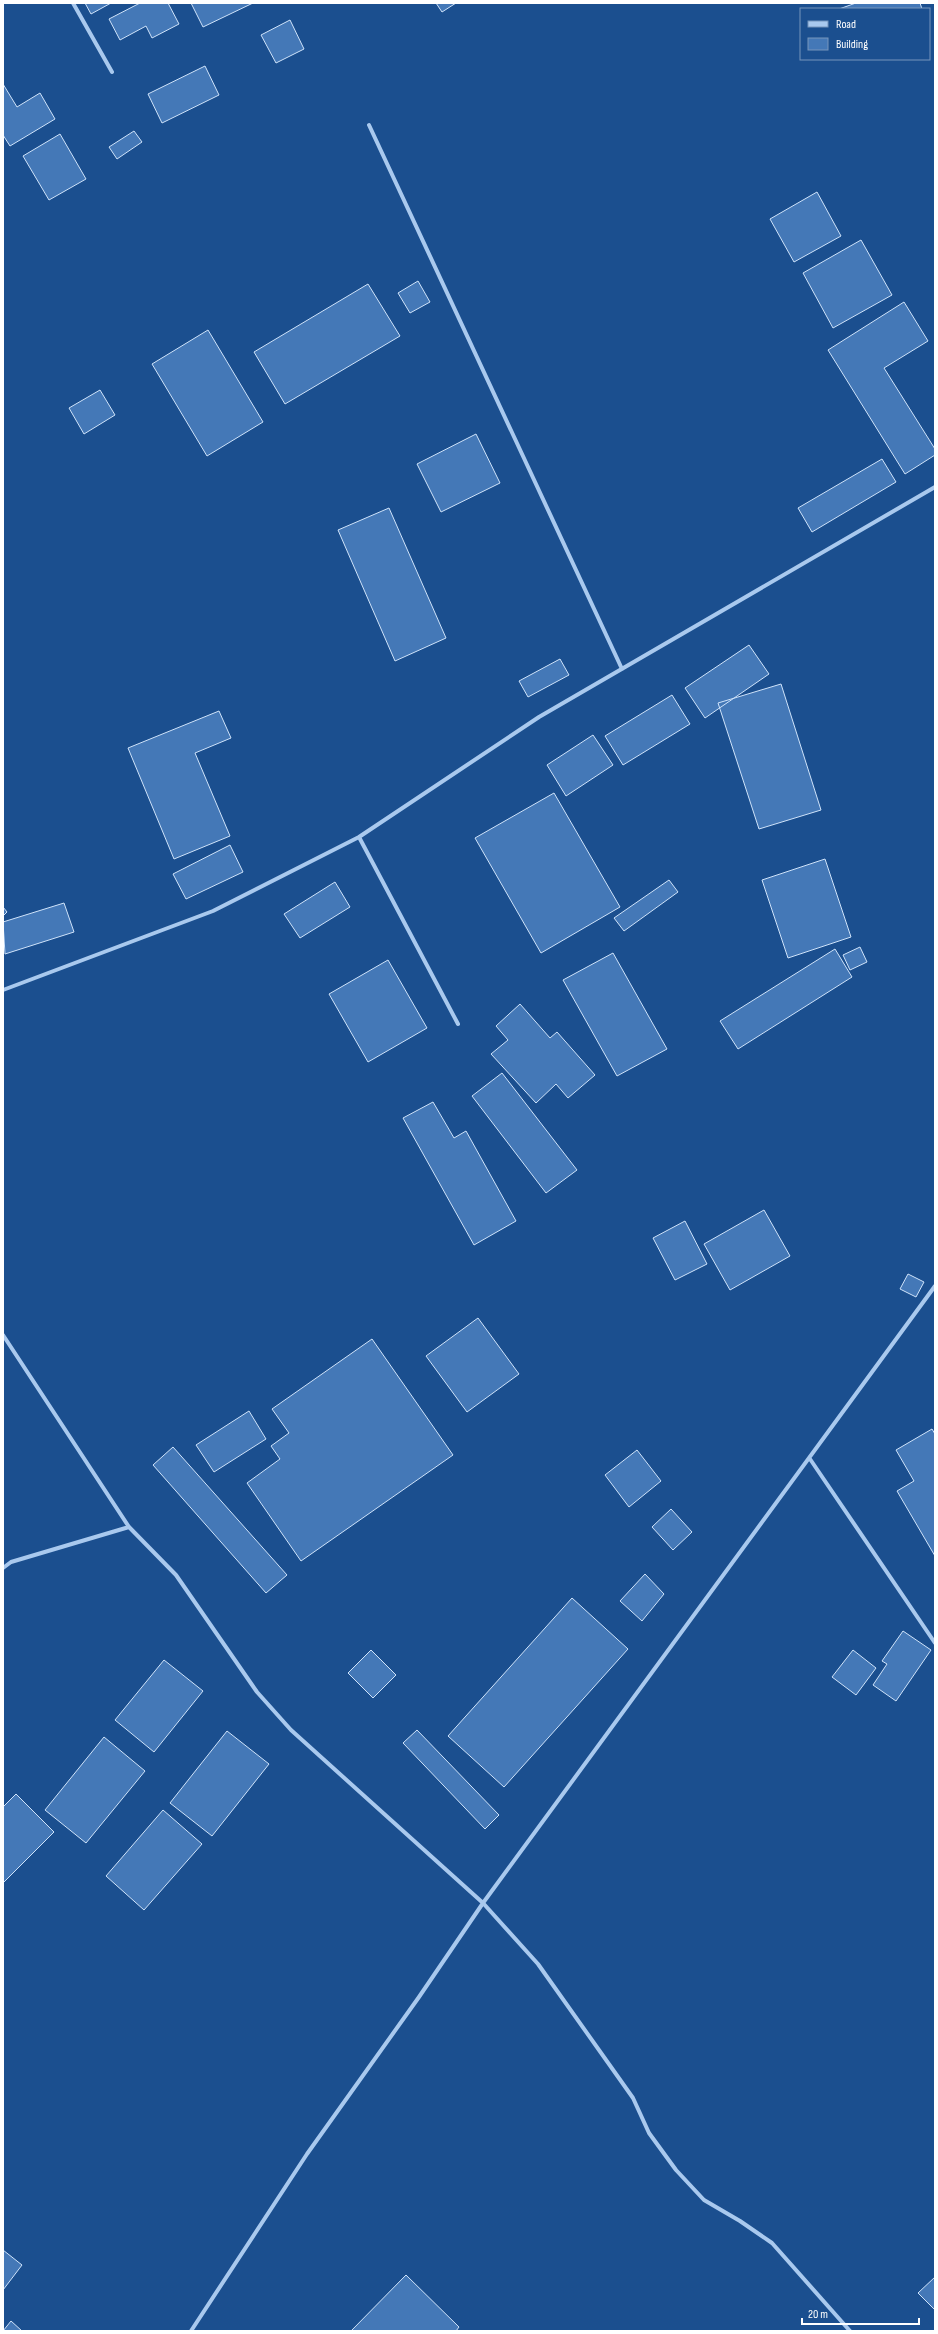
<svg xmlns="http://www.w3.org/2000/svg" width="938" height="2334" viewBox="0 0 938 2334" font-family="'Sofia Sans Condensed',sans-serif">
<style>
.building{fill:#4478b7;stroke:#cfe3fa}
.lines{fill:none;stroke-linecap:round;stroke-linejoin:round}
.street{stroke:#a9c9ee;stroke-width:4}
</style>
<rect width="100%" height="100%" fill="#1b4f8f"/>
<path class="building" d="M85 3H111L91 14Z
M140 3H168L179 24 152 38 146 26 120 40 109 19Z
M191 3H253L203 27Z
M436 3H456L442 12Z
M856 3H920L922 9H839Z
M290 20 304 49 276 63 261 35Z
M205 66 219 95 162 123 148 94Z
M3 84 17 107 40 93 55 119 10 146 3 135Z
M134 131 142 142 117 159 109 147Z
M60 134 86 179 49 200 23 156Z
M817 192 841 236 794 262 770 219Z
M861 240 892 295 833 328 803 273Z
M418 281 430 302 410 313 398 293Z
M368 284 400 336 285 404 254 352Z
M904 302 928 341 884 368 935 449V455L905 474 828 350Z
M208 330 263 422 207 456 152 364Z
M100 390 115 415 84 434 69 408Z
M476 434 500 483 441 512 417 464Z
M882 459 896 482 812 532 798 508Z
M389 508 446 638 395 661 338 530Z
M749 645 769 674 705 718 685 688Z
M560 659 569 675 528 697 519 681Z
M781 684 821 810 759 829 718 703Z
M672 695 690 724 623 765 605 736Z
M219 711 231 738 195 753 230 836 174 859 128 748Z
M593 735 613 765 566 796 547 765Z
M554 793 620 907 541 953 475 838Z
M230 845 243 872 186 899 173 874Z
M825 859 851 937 788 958 762 880Z
M669 880 678 892 624 931 614 918Z
M335 882 350 907 300 938 284 914Z
M64 903 74 932 5 954 3 922Z
M3 907 7 912 3 916Z
M860 947 867 962 850 970 843 955Z
M835 949 852 977 738 1049 720 1021Z
M613 953 667 1049 617 1076 563 980Z
M388 960 427 1028 368 1062 329 994Z
M520 1004 550 1038 557 1032 595 1075 568 1098 556 1084 536 1103 491 1054 508 1040 496 1026Z
M502 1073 577 1170 546 1193 472 1096Z
M433 1102 454 1138 466 1131 516 1221 474 1245 403 1118Z
M764 1210 790 1256 730 1290 704 1244Z
M685 1221 707 1264 675 1280 653 1238Z
M908 1274 924 1282 916 1297 900 1289Z
M478 1318 519 1374 467 1412 426 1356Z
M372 1339 453 1455 301 1561 247 1483 280 1459 271 1446 289 1433 272 1409Z
M249 1411 266 1439 214 1472 196 1445Z
M932 1429 935 1434V1556L897 1491 914 1481 896 1450Z
M173 1447 287 1575 266 1593 153 1465Z
M637 1450 661 1481 629 1507 605 1475Z
M671 1509 692 1532 673 1550 652 1527Z
M645 1574 664 1594 642 1621 620 1601Z
M572 1598 628 1649 504 1787 448 1736Z
M903 1631 931 1650 896 1701 873 1685 887 1664 882 1661Z
M371 1650 396 1675 373 1698 348 1673Z
M853 1650 876 1668 856 1695 832 1677Z
M164 1660 203 1691 154 1752 115 1720Z
M417 1730 499 1815 485 1829 403 1743Z
M227 1731 269 1764 212 1836 170 1803Z
M104 1737 145 1771 86 1843 45 1810Z
M16 1794 54 1832 3 1883V1807Z
M163 1810 202 1844 144 1910 106 1876Z
M3 2250 22 2265 3 2290Z
M406 2275 459 2327 456 2331H351Z
M935 2277V2310L918 2293Z
M11 2321 22 2331H3Z"/>
<g class="lines">
<path class="street" d="M73 3 112 72
M369 125 622 669
M359 837 458 1024
M3 990 213 911 359 837 539 717 935 487
M3 1335 129 1527 176 1575 257 1692 291 1730 483 1903 538 1964 633 2098 649 2133 676 2170 704 2200 740 2221 772 2243 850 2331
M810 1459 935 1643
M3 1568 11 1562 129 1527
M191 2331 307 2154 419 1997 483 1903 935 1286"/>
</g>
<rect width="938" height="2334" fill="none" stroke="#ffffff" stroke-width="8"/>
<rect x="800" y="8" width="130" height="52" fill="#1b4f8f" stroke="#7695bc"/>
<rect x="808" y="21" width="20" height="6" fill="#a9c9ee" stroke="#7695bc"/>
<text x="836" y="28" font-size="12" fill="#ffffff">Road</text>
<rect x="808" y="38" width="20" height="12" fill="#4478b7" stroke="#7695bc"/>
<text x="836" y="48" font-size="12" fill="#ffffff">Building</text>
<path d="M802 2318v6h117v-6" fill="none" stroke="#ffffff" stroke-width="2"/>
<text x="808" y="2318" font-size="12" fill="#ffffff" stroke="#1b4f8f" stroke-width="3" paint-order="stroke">20 m</text>
</svg>
